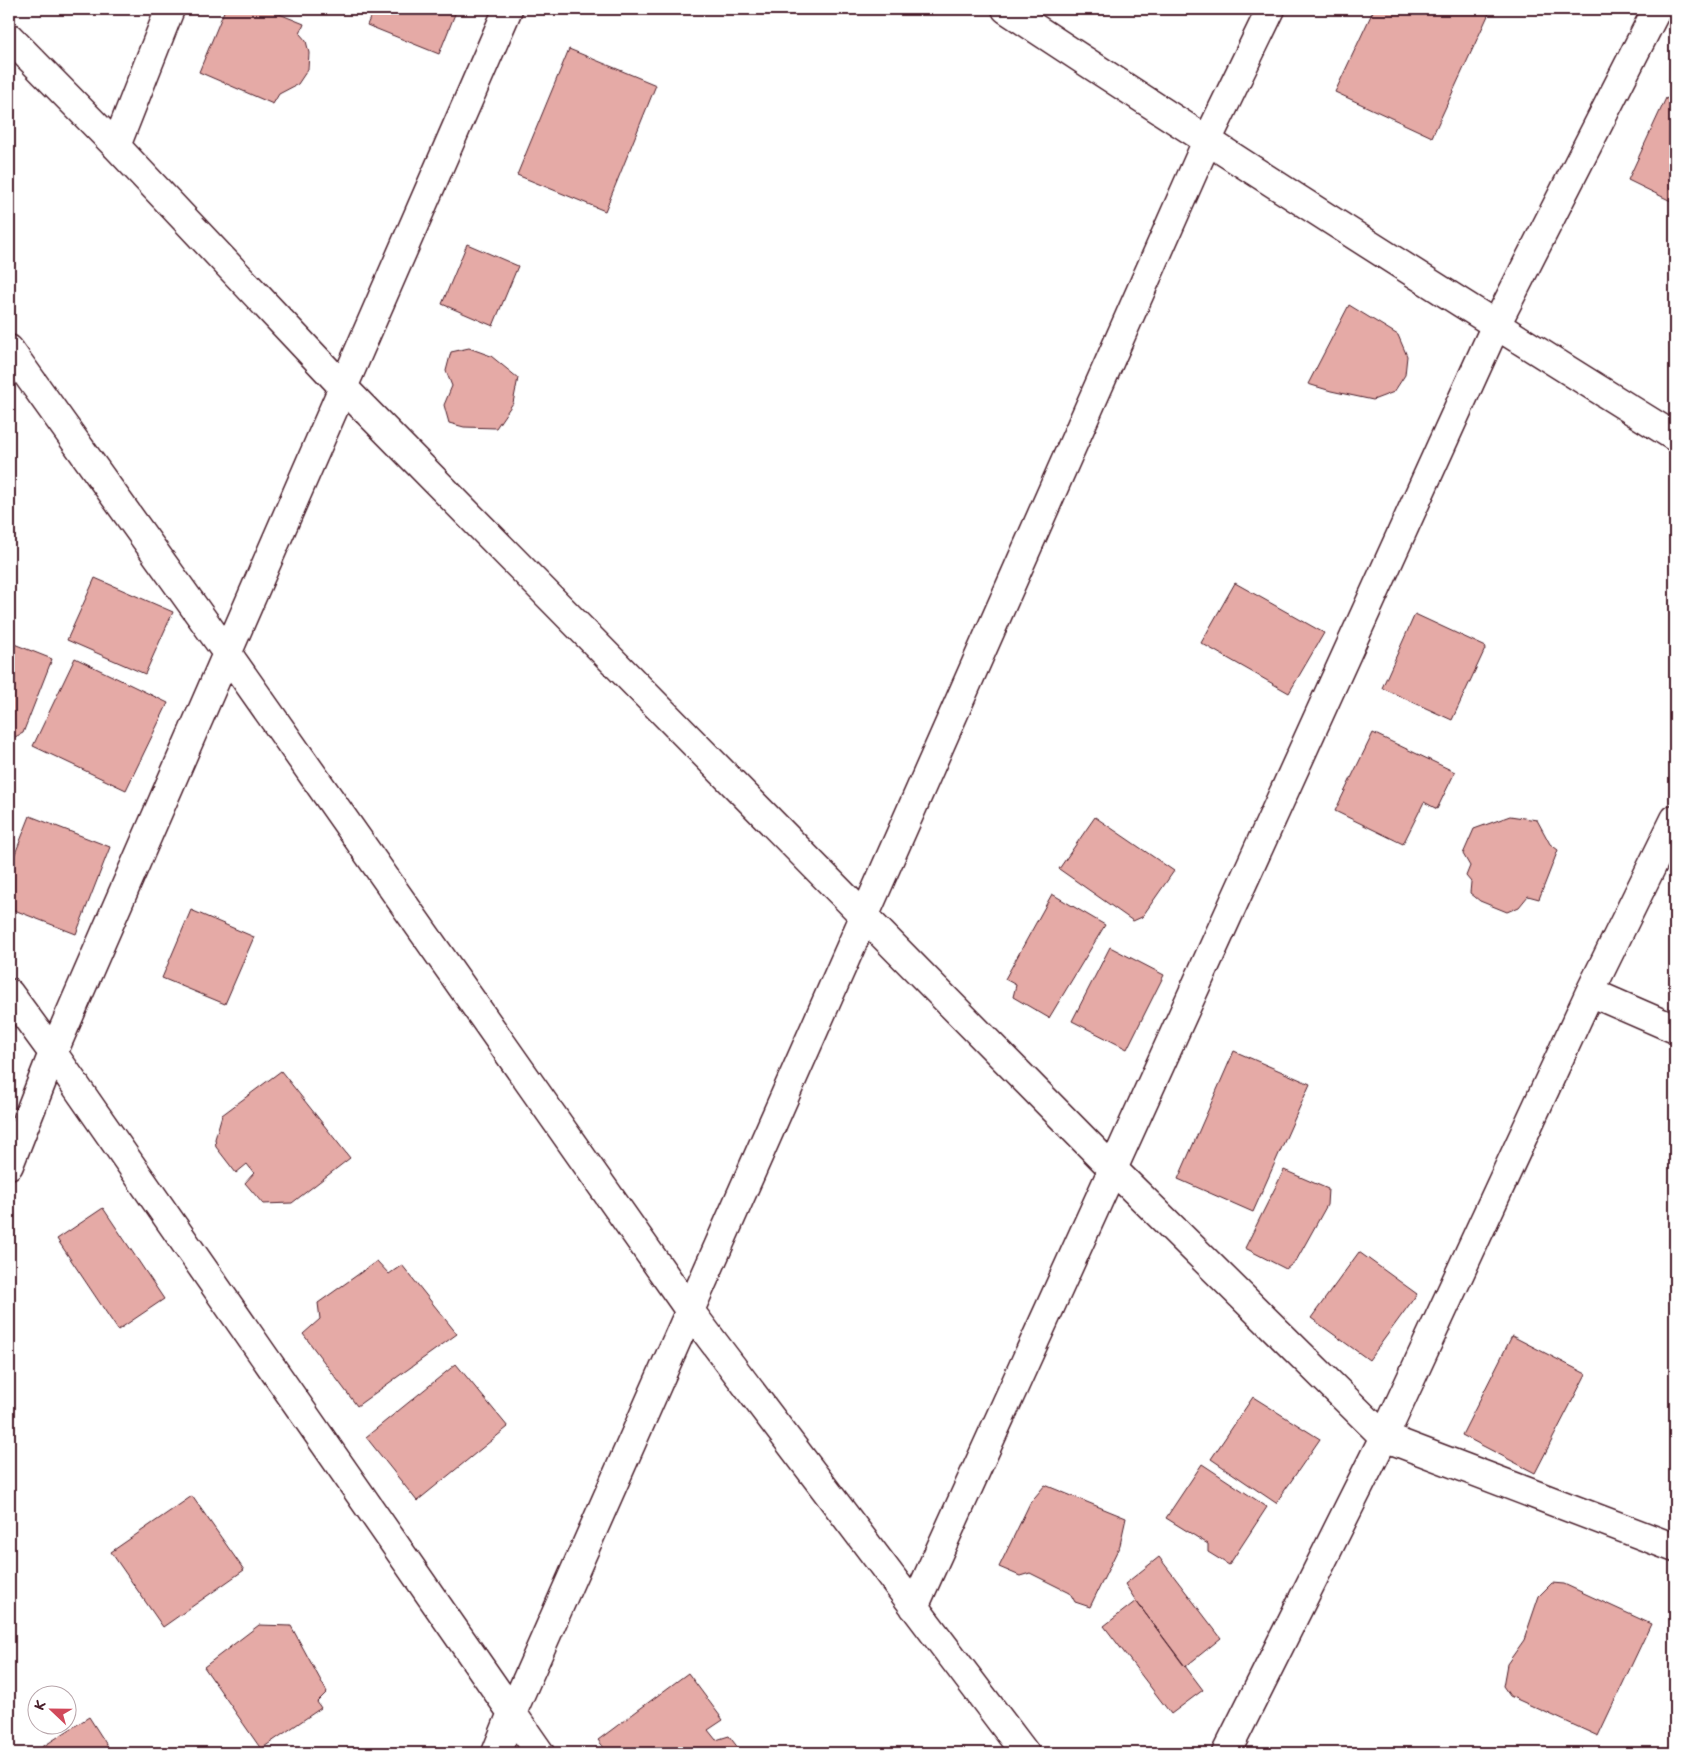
<svg xmlns="http://www.w3.org/2000/svg" width="1684" height="1762" viewBox="0 0 1684 1762" font-family="Mali,sans-serif">
<style>
.building{fill:#e5aaa6;stroke:#4a1f2b}
.lines{fill:none;stroke-linecap:round;stroke-linejoin:round}
.minor-casing{stroke:#4a1f2b;stroke-width:31}
.minor{stroke:#fff;stroke-width:28}
</style>
<rect width="100%" height="100%" fill="#fff"/>
<filter id="ink" filterUnits="userSpaceOnUse"><feTurbulence type="fractalNoise" baseFrequency=".02" numOctaves="2"/><feDisplacementMap in="SourceGraphic" scale="10" xChannelSelector="R" yChannelSelector="G"/><feConvolveMatrix kernelMatrix="1 2 1 2 8 2 1 2 1" color-interpolation-filters="sRGB"/></filter>
<g filter="url(#ink)">
<path class="building" d="M225 9H267L304 24 300 34 306 41 309 53 308 69 298 84 279 94 273 104 199 72Z
M374 9H457L439 54 367 25Z
M1374 9H1491L1432 137 1335 92Z
M569 49 656 85 605 211 517 175Z
M1666 98 1675 103V203L1628 180Z
M467 244 518 266 493 326 442 304Z
M1349 305 1398 335 1407 356 1405 375 1394 392 1373 400 1331 391 1308 384Z
M469 348 491 356 518 378 513 403 496 428 464 427 449 423 444 405 452 386 446 371 451 352Z
M95 578 173 612 145 674 67 640Z
M1235 583 1324 633 1289 693 1201 643Z
M1415 614 1486 647 1452 720 1382 688Z
M9 642 52 659 23 733 9 740Z
M75 658 168 703 126 790 33 746Z
M1373 733 1455 772 1437 809 1424 802 1403 844 1335 811Z
M30 816 110 847 76 934 9 908V869Z
M1510 816 1537 820 1550 844 1558 850 1539 899 1528 896 1519 907 1507 912 1480 901 1470 893 1471 882 1466 876 1470 866 1463 854 1474 829Z
M1095 817 1174 871 1142 917 1133 921 1059 869Z
M1052 894 1105 925 1049 1018 1013 997 1016 985 1005 979Z
M191 910 254 937 225 1004 162 978Z
M1110 947 1164 975 1127 1049 1072 1021Z
M1234 1051 1310 1084 1253 1212 1178 1179Z
M281 1071 350 1158 292 1203 263 1204 245 1183 254 1173 247 1164 236 1173 216 1147 215 1139 222 1115Z
M1284 1170 1328 1189 1327 1205 1296 1261 1286 1269 1245 1248Z
M103 1208 164 1299 118 1330 57 1239Z
M1359 1252 1417 1294 1369 1360 1311 1318Z
M377 1261 389 1274 402 1265 457 1334 357 1406 303 1334 320 1319 318 1303Z
M1512 1336 1586 1374 1535 1473 1462 1435Z
M456 1364 508 1427 417 1501 366 1437Z
M1253 1397 1320 1439 1276 1503 1211 1459Z
M1202 1464 1267 1507 1229 1565 1208 1552V1544L1166 1518Z
M1045 1485 1126 1518 1120 1545 1090 1607 1075 1602 1070 1593 1030 1573 1020 1576 999 1567 1030 1503Z
M192 1496 244 1570 163 1627 111 1552Z
M1159 1557 1221 1638 1185 1667 1136 1601 1125 1584Z
M1552 1583 1564 1584 1651 1624 1598 1736 1510 1696 1503 1686 1507 1664 1524 1640 1539 1596Z
M1136 1601 1203 1690 1171 1714 1104 1626Z
M259 1625 291 1626 327 1692 317 1702 321 1708 261 1749 204 1667Z
M688 1673 723 1720 708 1730 716 1740 729 1736 742 1753H608L598 1740Z
M89 1717 112 1753H33Z"/>
<g class="lines">
<defs>
<path id="minor" d="M1006 9C1227 155 1450 297 1675 437
M9 37 116 146 343 387 1113 1169 1384 1437 1675 1548
M116 146 170 9
M9 349 227 653 690 1311 1025 1753
M1590 992 1675 1029
M9 993 53 1053 540 1753
M9 1165 53 1053 508 9
M914 1607 1496 325 1657 9
M496 1753 512 1713 1207 141 1271 9
M1226 1753 1384 1437 1590 992 1675 819"/>
</defs>
<use href="#minor" class="minor-casing"/>
<use href="#minor" class="minor"/>
</g>
</g>
<rect width="1684" height="1762" fill="none" stroke="#fff" stroke-width="30"/>
<rect x="15" y="15" width="1654" height="1732" fill="none" stroke="#4a1f2b" stroke-width="2" filter="url(#ink)"/>
<g transform="translate(52 1710) rotate(292)"><circle r="24" fill="#ffffff" stroke="#b7a5aa"/>
<path d="M0-4L9 19L0 12L-9 19Z" fill="#d1495b"/>
<text y="-8" font-size="14" font-weight="bold" text-anchor="middle" fill="#4a1f2b">K</text>
</g>
</svg>
